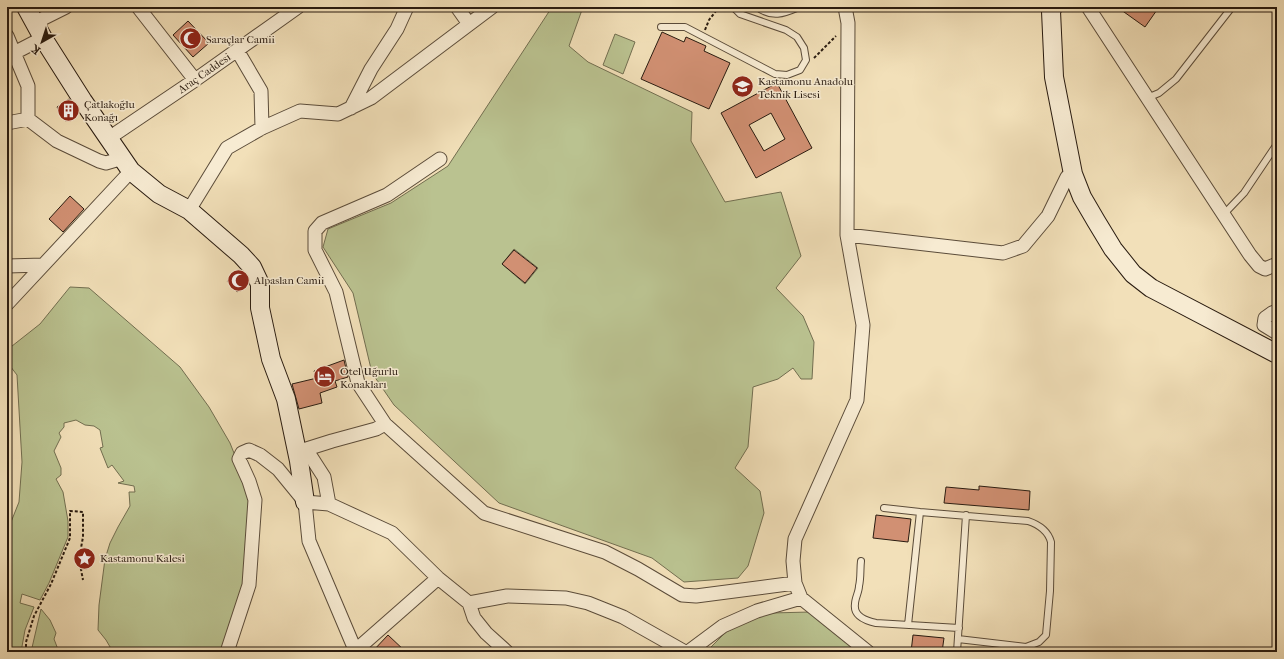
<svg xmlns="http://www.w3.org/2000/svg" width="1284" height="659" viewBox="0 0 1284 659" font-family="'IM FELL French Canon',serif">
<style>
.green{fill:#bac290;stroke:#726e50;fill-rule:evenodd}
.building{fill:#d19073;stroke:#291b10;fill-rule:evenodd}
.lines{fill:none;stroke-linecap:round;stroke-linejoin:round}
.lane-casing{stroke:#5b4c3a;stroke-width:8}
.street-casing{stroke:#5b4c3a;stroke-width:15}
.secondary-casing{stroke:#291b10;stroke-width:20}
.path{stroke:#291b10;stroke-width:2;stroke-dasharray:3 2;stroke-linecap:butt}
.lane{stroke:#f7ebd2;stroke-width:6}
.street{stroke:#f7ebd2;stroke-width:13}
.secondary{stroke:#f7ebd2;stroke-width:18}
.labels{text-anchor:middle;stroke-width:3;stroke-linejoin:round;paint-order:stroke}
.poi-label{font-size:11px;fill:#291b10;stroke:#f7ebd2;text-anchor:start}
.street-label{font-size:11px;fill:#291b10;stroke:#f7ebd2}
</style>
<rect width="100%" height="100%" fill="#f2e0b9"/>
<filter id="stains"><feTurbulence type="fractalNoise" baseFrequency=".005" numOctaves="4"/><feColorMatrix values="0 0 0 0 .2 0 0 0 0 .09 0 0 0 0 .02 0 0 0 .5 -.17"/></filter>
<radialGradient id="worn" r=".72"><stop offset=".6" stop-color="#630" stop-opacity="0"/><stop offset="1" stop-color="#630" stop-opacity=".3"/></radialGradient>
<path class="green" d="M552 7H583L569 46 588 62 692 112 691 141 725 202 781 192 801 256 776 288 803 316 814 342 812 379H801L793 368 778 379 753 387 748 447 735 468 760 491 764 513 748 566 738 578 684 582 652 558 499 503 394 405 372 373 353 293 323 247 328 229 391 203 448 166ZM514 249 538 268 525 284 502 264Z
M615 34 635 42 623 74 603 65Z
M70 287 89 288 180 367 209 407 230 443 249 491 250 569 224 652H113L106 640 98 630 99 605 105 559 110 543 118 527 130 506 129 492H135L134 486 118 483 124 481 112 465 108 468 100 448 103 447 100 430 94 426 85 425 76 420 64 423V427L59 433 61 437 54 451 61 468V475L56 479 63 492 68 521V537L49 583 40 600 22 594 20 603 34 607 25 630 21 652H7V532L19 502 22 462 17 375 7 362V350L40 324Z
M41 609 50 620 56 633 54 639 59 652H31Z
M810 612 860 652H706L726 632 756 616 771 613Z"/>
<path class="building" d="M1117 7H1159L1145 27Z
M188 21 209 43 193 57 173 35Z
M662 32 684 42 686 37 706 46 704 51 730 63 709 109 641 79Z
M777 83 812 148 756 178 721 113ZM771 113 785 139 764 151 749 125Z
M69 99 78 113 65 121 57 107Z
M70 196 84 209 63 232 49 219Z
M514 250 537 268 525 283 502 264Z
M240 270 243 273 248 283 237 292 227 281Z
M344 360 348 377 335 381 337 387 320 393 322 403 299 409 292 384 317 378 314 371Z
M979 486 1030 491 1029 510 944 503 946 487 979 490Z
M876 515 911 519 908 542 873 538Z
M388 635 406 652H372Z
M913 635 944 638 942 652H911Z"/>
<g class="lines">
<defs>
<path id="lane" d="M757 7C772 18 783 14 799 7
M661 27H685L775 74 787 75 800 70 806 60 804 48 797 37 786 30 740 14 733 7
M1147 98 1159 93 1176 79 1232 7
M1223 215 1244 193 1277 144
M884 508 920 512 1028 521C1040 525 1048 531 1051 542L1050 591 1046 635 1039 642 1026 647 958 639
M861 561C860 569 861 578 859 586 859 592 855 598 855 604 853 617 867 621 876 623L959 628
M908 625 920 512
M957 652 966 515"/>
<path id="street" d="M138 7 195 80
M457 7 469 24
M845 7 848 23 847 235 863 325 857 400 795 539 793 561 795 583 801 598 868 652
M1088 7 1250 255 1259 266 1265 269 1277 264
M34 23 66 7
M7 36 28 86V119
M237 50 261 91 262 128
M7 55 14 53 43 38
M351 108 371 69 397 29 407 7
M7 123 28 119 57 141 99 161 106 163 123 158
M109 138 195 80 298 7
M440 159 387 195 322 223 315 231V250L336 292 358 383 385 424 484 513 605 552 638 569 682 595 696 596 795 583
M189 210 227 148 262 128 300 111 338 114 371 98 492 7
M847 235 1003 253 1023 246 1048 216 1067 177 1073 174
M7 266 43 265
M7 304 131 171
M1277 311 1272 313 1265 318 1264 325 1277 333
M306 449 324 477 329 504
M297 452 332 441 376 429 385 424
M305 502 329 504 392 533 438 578 469 603 474 618 486 633 507 652
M469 603 507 596 566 598 588 603 623 617 685 652
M355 651 438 578
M227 652 249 585 255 500 249 481 239 459 242 453 249 450 260 455 278 469 305 502 309 541 356 652
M688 652 723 626 757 611 801 598"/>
<path id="secondary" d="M26 7 43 38 83 101 131 171 159 194 189 210 241 255 252 267 260 284V308L271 359 286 399 299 461 305 502
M1053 7 1051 11 1054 77 1073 174 1082 197 1096 221 1113 249 1133 274 1151 288 1277 354"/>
</defs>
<use href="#lane" class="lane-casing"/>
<use href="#street" class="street-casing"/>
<use href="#secondary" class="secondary-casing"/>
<path class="path" d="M705 30 709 20 719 7
M814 58 836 36
M26 652V642L34 616 51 584 70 538V511L83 512V537L79 559 83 580"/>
<use href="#lane" class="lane"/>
<use href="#street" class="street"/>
<use href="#secondary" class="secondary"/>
</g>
<defs>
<symbol id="mosque-disc" viewBox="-11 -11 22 22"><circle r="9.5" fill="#8f2418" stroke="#f7ebd2"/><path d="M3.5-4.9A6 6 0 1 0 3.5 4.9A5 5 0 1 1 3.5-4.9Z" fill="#fff"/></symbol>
<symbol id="school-disc" viewBox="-11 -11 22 22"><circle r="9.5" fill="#8f2418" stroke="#f7ebd2"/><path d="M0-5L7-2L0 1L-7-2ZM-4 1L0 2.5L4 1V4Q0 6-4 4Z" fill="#fff"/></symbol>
<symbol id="building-disc" viewBox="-11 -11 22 22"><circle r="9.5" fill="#8f2418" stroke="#f7ebd2"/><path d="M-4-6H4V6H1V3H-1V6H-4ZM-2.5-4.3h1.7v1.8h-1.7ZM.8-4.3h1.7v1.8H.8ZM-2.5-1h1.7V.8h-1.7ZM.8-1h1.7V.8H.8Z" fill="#fff"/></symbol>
<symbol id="hotel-disc" viewBox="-11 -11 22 22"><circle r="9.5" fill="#8f2418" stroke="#f7ebd2"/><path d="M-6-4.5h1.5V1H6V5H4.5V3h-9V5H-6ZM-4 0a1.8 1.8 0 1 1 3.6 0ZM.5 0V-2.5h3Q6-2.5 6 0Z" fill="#fff"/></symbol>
<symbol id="sight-disc" viewBox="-11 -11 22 22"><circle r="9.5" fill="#8f2418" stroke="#f7ebd2"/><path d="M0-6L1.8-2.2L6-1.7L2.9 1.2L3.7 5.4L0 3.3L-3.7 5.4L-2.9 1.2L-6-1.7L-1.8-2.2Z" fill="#fff"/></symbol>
</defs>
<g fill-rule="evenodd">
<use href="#mosque-disc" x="178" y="26" width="25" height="25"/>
<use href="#school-disc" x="730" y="74" width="25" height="25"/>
<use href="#building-disc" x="56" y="98" width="25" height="25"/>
<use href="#mosque-disc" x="226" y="268" width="25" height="25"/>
<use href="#hotel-disc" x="312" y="364" width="25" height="25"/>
<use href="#sight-disc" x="72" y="546" width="25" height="25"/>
</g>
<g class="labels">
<g class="poi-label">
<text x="206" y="43">Saraçlar Camii</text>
<text x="758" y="85">Kastamonu Anadolu<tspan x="758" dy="13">Teknik Lisesi</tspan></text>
<text x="84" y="108">Çatlakoğlu<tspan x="84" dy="13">Konağı</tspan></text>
<text x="254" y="284">Alpaslan Camii</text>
<text x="340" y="375">Otel Uğurlu<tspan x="340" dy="13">Konakları</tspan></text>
<text x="100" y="562">Kastamonu Kalesi</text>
</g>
<g class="street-label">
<text transform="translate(204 73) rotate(-35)" y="4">Araç Caddesi</text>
</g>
</g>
<rect width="1284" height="659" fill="none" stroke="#f2e0b9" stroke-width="24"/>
<rect x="8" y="8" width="1268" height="643" fill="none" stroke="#291b10" stroke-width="2"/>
<rect x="12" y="12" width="1260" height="635" fill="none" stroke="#291b10"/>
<g transform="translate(42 42) rotate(219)" stroke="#f7ebd2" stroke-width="3" paint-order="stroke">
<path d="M0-3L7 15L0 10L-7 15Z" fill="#291b10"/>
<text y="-6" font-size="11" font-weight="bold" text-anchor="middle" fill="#291b10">K</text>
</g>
<rect width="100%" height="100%" filter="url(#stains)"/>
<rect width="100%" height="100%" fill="url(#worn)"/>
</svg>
